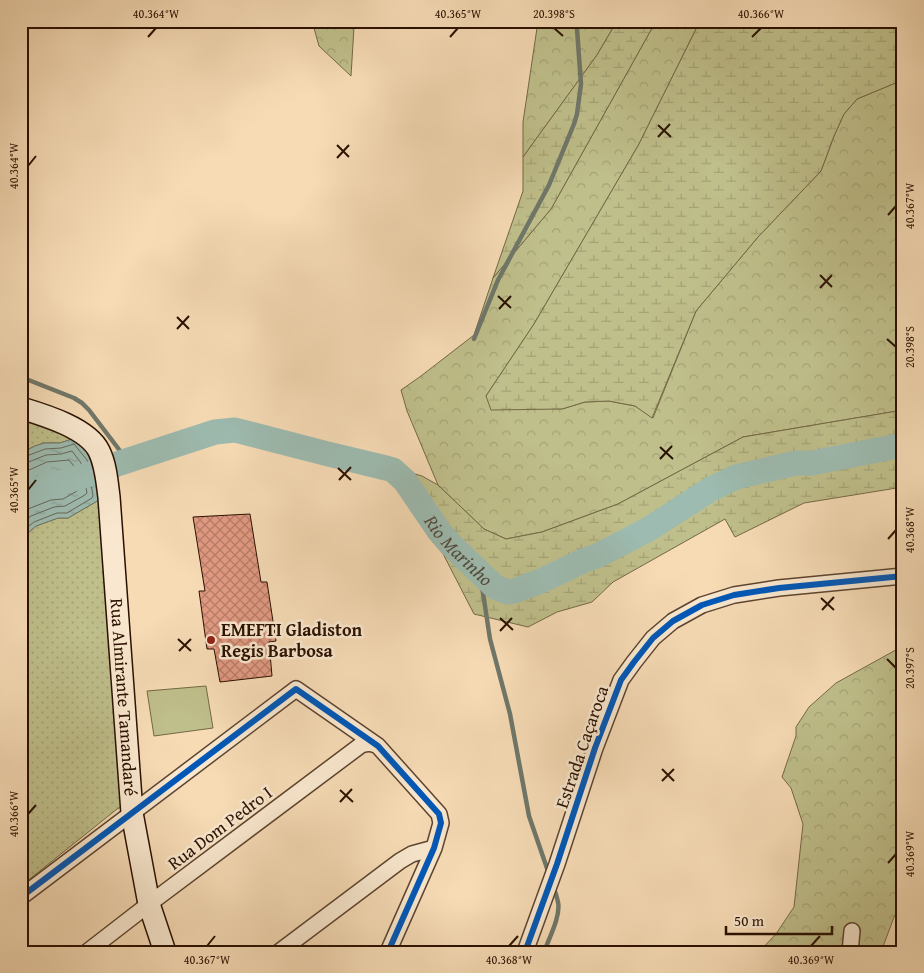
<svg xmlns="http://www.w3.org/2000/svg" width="924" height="973" viewBox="0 0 924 973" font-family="'Gentium Book Plus',serif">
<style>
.grass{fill:url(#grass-dots);stroke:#746846}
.forest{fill:url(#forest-crowns);stroke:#746846}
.wetland{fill:url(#wetland-marsh);stroke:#746846}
.pitch{fill:#bfbf8b;stroke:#746846}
.water{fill:url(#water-ripples);stroke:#6f776a}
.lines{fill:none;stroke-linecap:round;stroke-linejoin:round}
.shore{stroke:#646658;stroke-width:1}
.stream{stroke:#6f776a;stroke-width:4.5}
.river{stroke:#9dbbb0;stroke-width:25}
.building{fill:url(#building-cross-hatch);stroke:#2a1001}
.street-casing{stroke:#5d432e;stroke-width:18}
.secondary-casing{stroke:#2a1001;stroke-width:24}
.street{stroke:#f9e8cf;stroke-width:15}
.secondary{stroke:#f9e8cf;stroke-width:21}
.cycleway-casing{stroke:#f9e8cf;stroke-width:9}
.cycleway{stroke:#0057b8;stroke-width:6}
.ticks{fill:none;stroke:#2a1001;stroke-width:2}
.poi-dot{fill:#8f2418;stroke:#f9e8cf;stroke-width:2}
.labels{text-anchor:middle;stroke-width:5;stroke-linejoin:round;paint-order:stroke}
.poi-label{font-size:18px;font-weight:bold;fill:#2a1001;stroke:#f9e8cf;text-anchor:start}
.street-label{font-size:18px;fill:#2a1001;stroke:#f9e8cf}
.water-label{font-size:19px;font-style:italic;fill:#524c3e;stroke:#f9e8cf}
.neatline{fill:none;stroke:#2a1001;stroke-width:2}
.ticks-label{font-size:12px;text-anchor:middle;fill:#2a1001}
</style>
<defs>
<pattern id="grass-dots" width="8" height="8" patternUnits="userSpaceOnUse" patternTransform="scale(1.25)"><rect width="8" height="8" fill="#bfbf8b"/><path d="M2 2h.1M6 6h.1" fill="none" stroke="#a4a376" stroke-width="1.8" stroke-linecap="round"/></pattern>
<pattern id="forest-crowns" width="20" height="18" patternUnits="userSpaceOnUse" patternTransform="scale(1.25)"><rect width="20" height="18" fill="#bfbf8b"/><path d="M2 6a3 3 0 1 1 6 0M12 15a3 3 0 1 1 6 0" fill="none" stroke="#a4a376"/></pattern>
<pattern id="wetland-marsh" width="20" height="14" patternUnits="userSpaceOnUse" patternTransform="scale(1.25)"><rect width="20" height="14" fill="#bfbf8b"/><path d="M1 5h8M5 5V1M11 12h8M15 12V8" fill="none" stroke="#a4a376"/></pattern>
<pattern id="water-ripples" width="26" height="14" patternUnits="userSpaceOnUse" patternTransform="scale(1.25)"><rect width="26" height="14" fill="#9dbbb0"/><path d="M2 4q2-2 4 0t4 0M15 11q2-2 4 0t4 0" fill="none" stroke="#87a096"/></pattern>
<pattern id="building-cross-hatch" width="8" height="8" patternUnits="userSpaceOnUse" patternTransform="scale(1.25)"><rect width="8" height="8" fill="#e19a82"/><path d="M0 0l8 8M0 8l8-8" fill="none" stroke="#b77c68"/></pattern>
</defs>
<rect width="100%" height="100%" fill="#f6dbb5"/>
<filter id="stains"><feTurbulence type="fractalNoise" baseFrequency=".004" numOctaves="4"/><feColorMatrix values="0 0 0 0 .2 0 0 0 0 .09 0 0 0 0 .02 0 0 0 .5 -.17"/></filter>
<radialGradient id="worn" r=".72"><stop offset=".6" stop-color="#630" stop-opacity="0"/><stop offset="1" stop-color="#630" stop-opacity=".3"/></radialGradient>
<path class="grass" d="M783 21H880L858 27 839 24 818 26 785 23Z
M33 417 75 438 60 443H44L35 446 21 453V421Z
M99 500 125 805 117 809 21 886V539L36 526 58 518H68Z"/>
<path class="forest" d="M312 21H357L354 27 351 76 319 46Z
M540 21H617L597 55 523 157V122L537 28Z
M656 21H700L639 144 534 324 486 396 562 409 585 402 609 401 635 406 653 418 696 311 758 237 821 171 834 136 844 114 857 99 902 80 903 410 743 437 618 504 542 532 506 539 484 529 438 485 407 411 401 390 421 376 474 335 493 278 551 209Z
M903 646V902L894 917 881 952H759L776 934 794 907 803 824 791 788 782 777 796 736V727L809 707 836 683Z"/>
<path class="wetland" d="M617 21H656L551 209 493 278 523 191V157L597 55Z
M700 21H783L785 23 818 26 839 24 858 27 880 21H903V80L857 99 844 114 834 136 821 171 758 237 696 311 652 418 635 406 609 401 585 402 562 409 491 410 486 396 534 324 639 144Z
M903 410V487L804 503 735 537 725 519 613 582 592 602 557 612 528 627 474 614 420 509 387 466 422 476 438 485 484 529 506 539 542 532 618 504 743 437Z"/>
<path class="pitch" d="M206 686 213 728 154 736 147 691Z"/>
<path class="water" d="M75 438 92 457 99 500 68 518H58L36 526 21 539V453L35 446 44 443H60Z"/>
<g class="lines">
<path class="shore" d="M21 457H24L45 449 61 448 74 444 87 460 93 496 92 498 67 513H57L34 522 21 532
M21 463H26L46 455 61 454 72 451 81 463 87 493 85 495 65 506 54 507 31 516 21 524
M21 471 29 470 47 462 69 460 74 466 78 489 77 491 63 499 51 500 28 509 21 514"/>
<path class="stream" d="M474 339 498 280 549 185 574 124 577 114 581 84 577 29 579 21
M21 377 74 398 82 403 89 410 127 460
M480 573 490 639 510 714 529 816 549 874
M544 952C549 938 561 916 558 902 557 897 555 891 553 886"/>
<path class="river" id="s1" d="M21 494 87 475 120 463 215 432 235 430 328 454 386 468 393 470 405 481 439 531 450 544 495 587 508 592 514 591 541 581 585 560 597 556 649 529 711 489 736 477 796 463H812L903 445"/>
</g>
<path class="building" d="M250 514 261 582H267L276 641 269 642 272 676 220 682 214 649H207L199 591H205L193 517Z"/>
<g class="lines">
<defs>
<path id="street" d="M21 897 296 689 378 746 439 814 441 823 434 848 388 952
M87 952 149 904 361 745C368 743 372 743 378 746
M279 952 400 861 412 854 434 848
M525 952 557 864 595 748 621 680 634 662 653 638 673 621 702 605 734 595 779 588 903 576
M850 952 852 931"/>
<g id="secondary">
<path id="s2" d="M21 408C44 415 88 428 99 451 106 465 107 482 109 497L132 813 149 904 165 952"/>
</g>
</defs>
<use href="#street" class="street-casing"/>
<use href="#secondary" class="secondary-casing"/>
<use href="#street" class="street"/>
<use href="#secondary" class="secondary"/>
<defs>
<path id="cycleway" d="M21 897 296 689 378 746 439 814 441 823 434 848 388 952
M525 952 557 864 595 748 621 680 634 662 653 638 673 621 702 605 734 595 779 588 903 576"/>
</defs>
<use href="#cycleway" class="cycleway-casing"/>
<use href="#cycleway" class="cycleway"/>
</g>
<path class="ticks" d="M554 28 563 36M148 37 156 28M450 37 458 28M752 37 761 28M658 125 671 137M658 137 670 124M337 145 349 157M337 158 349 145M28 166 36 156M888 215 896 206M820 275 832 287M820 288 832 275M498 296 511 308M499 309 511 296M177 317 189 329M177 329 189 316M887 339 896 347M660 447 673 459M660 459 672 446M338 468 351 480M339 480 351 467M28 490 36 480M888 539 896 530M821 598 834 610M822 610 834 597M500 618 513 630M500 631 512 618M178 639 191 651M179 651 191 639M887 659 896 668M662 769 674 781M662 781 674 769M340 790 353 802M340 802 352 789M28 814 36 805M888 863 896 854M207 946 215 936M509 946 518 936M811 946 820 936"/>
<circle class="poi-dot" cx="211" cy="640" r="5"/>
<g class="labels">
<g class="poi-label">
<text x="221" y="636">EMEFTI Gladiston<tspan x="221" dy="21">Regis Barbosa</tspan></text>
</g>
<g class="street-label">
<text dy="6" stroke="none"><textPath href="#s2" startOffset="339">Rua Almirante Tamandaré</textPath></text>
<text transform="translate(582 747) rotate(-71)" y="6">Estrada Caçaroca</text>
<text transform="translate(220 828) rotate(-37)" y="6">Rua Dom Pedro I</text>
</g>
<g class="water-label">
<text dy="7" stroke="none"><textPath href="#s1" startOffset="491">Rio Marinho</textPath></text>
</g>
</g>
<rect width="924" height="973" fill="none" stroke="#f6dbb5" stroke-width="55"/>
<path d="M726 926v8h106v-8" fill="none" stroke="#2a1001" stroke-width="2.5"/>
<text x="734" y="926" font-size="15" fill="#2a1001" stroke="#f9e8cf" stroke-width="4" paint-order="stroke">50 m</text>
<rect x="28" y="28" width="868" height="918" class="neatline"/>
<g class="ticks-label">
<text x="156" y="18">40.364°W</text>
<text x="458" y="18">40.365°W</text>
<text x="554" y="18">20.398°S</text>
<text x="761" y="18">40.366°W</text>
<text transform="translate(14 166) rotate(-90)" y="4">40.364°W</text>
<text transform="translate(910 206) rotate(-90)" y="4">40.367°W</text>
<text transform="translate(910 347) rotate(-90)" y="4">20.398°S</text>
<text transform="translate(14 490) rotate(-90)" y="4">40.365°W</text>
<text transform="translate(910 530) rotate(-90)" y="4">40.368°W</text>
<text transform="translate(910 668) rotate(-90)" y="4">20.397°S</text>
<text transform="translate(14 814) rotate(-90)" y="4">40.366°W</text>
<text transform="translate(910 854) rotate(-90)" y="4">40.369°W</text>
<text x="207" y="964">40.367°W</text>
<text x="509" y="964">40.368°W</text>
<text x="811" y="964">40.369°W</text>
</g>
<rect width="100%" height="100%" filter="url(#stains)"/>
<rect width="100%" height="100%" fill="url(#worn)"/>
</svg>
